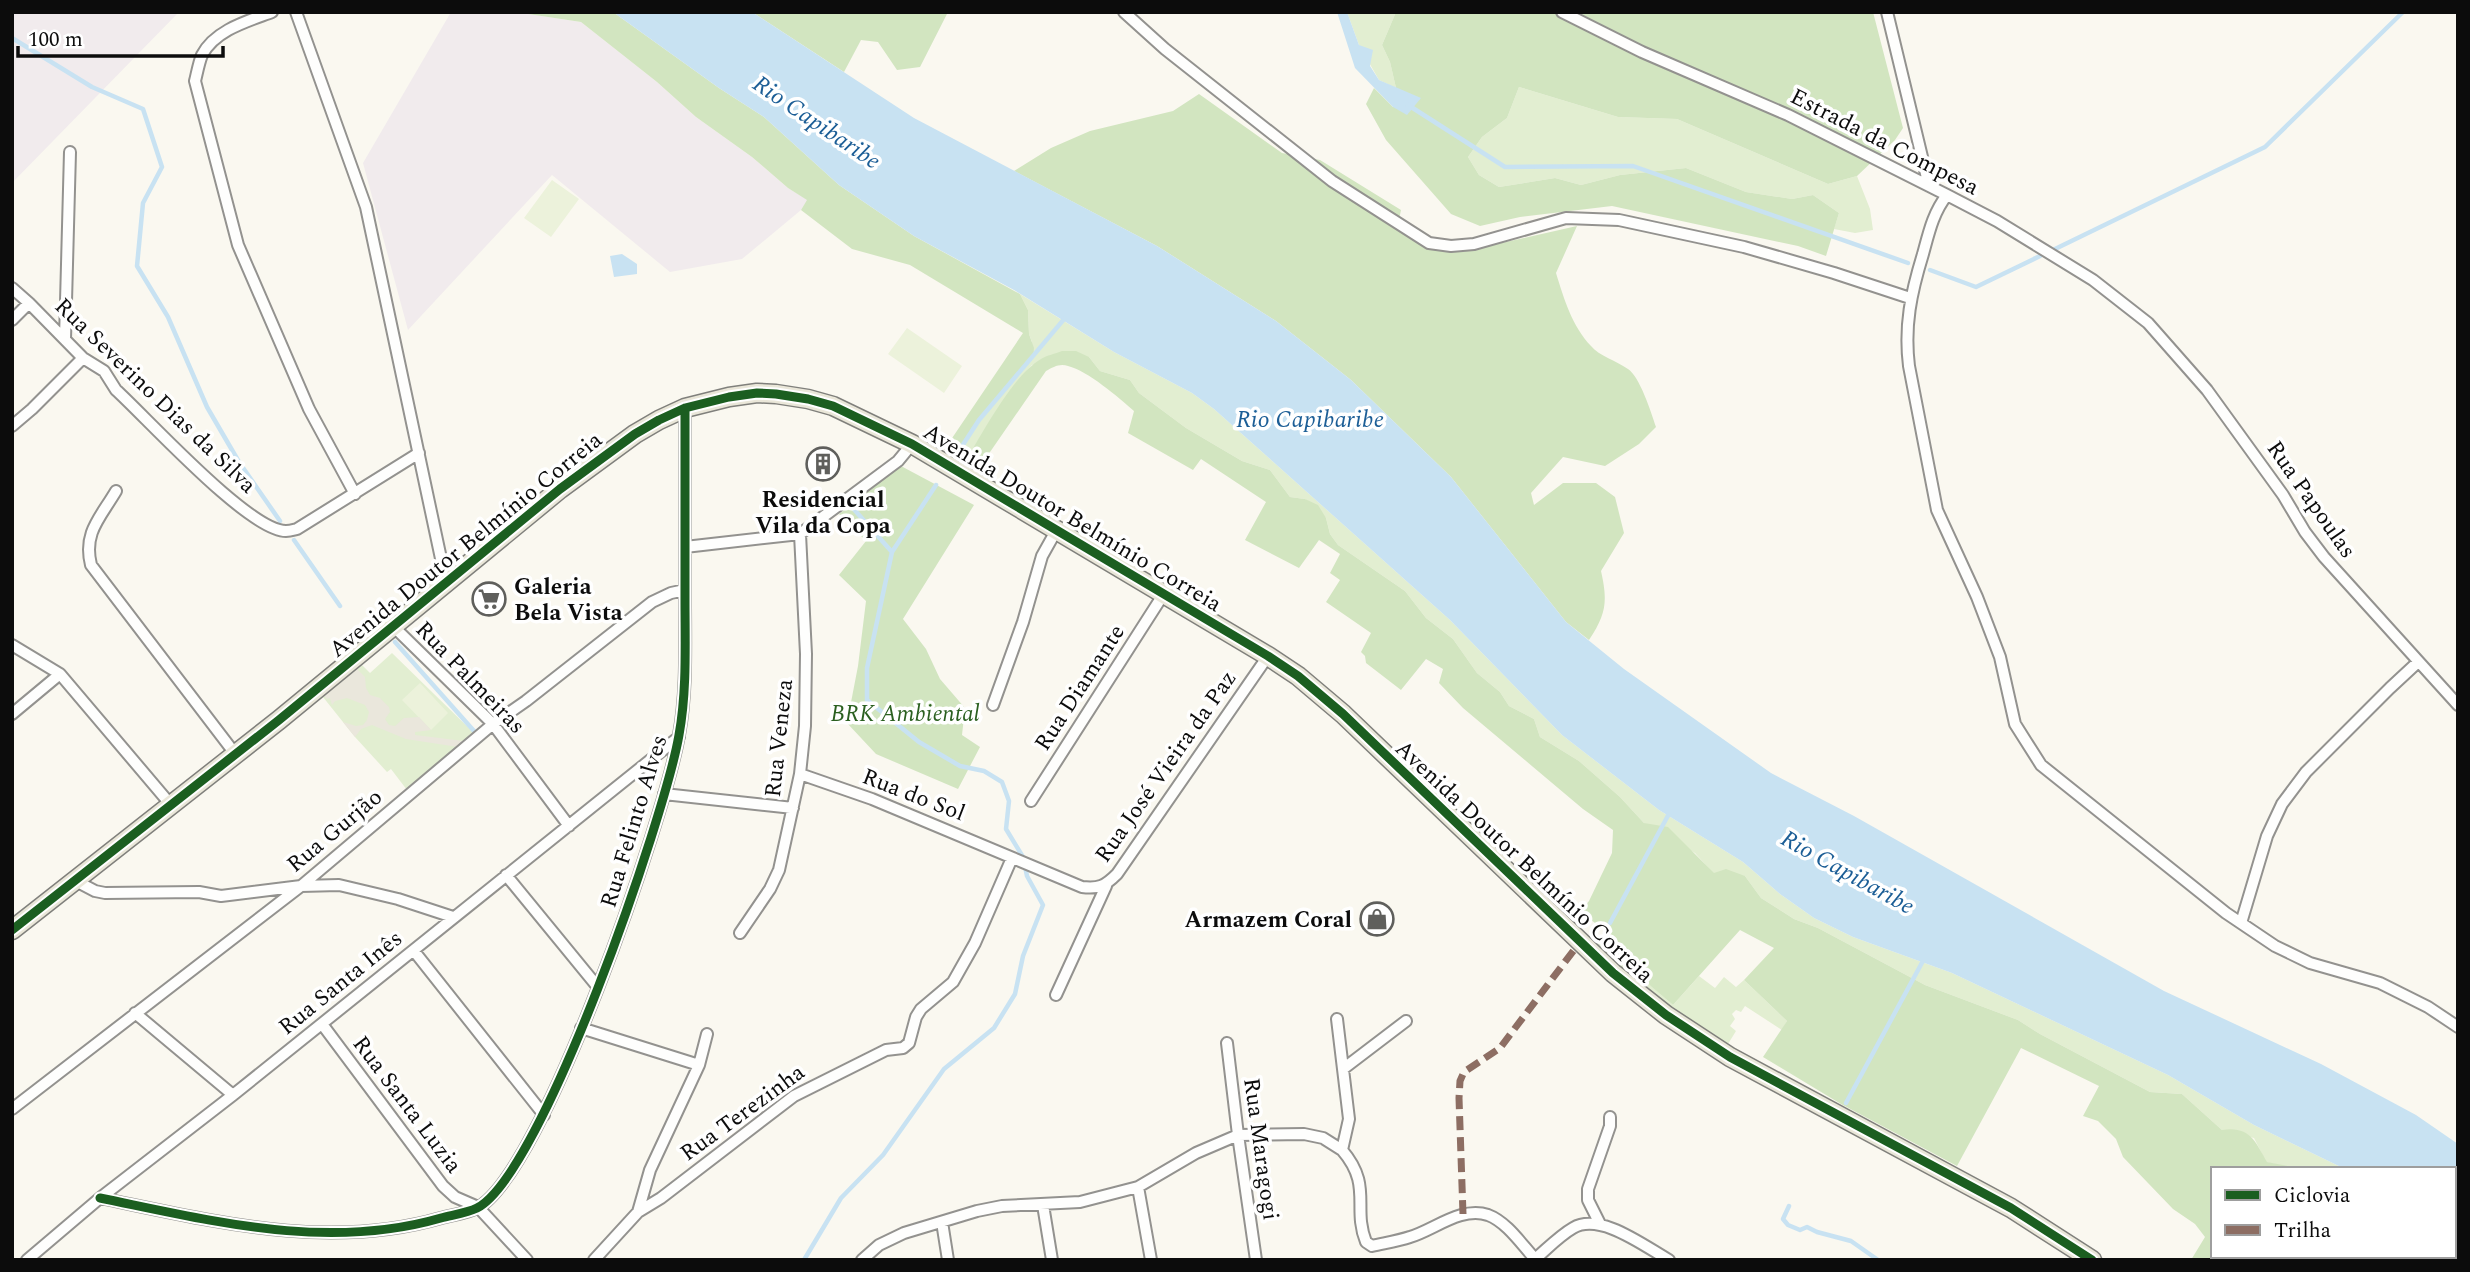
<svg xmlns="http://www.w3.org/2000/svg" width="2470" height="1272" viewBox="0 0 2470 1272" font-family="Spectral,serif">
<style>
.industrial{fill:#f1ebed}
.green{fill:#e2eed1}
.forest{fill:#d2e5c0}
.pitch{fill:#ecf2db}
.plaza{fill:#eae7dc}
.water{fill:#c8e2f2}
.lines{fill:none;stroke-linecap:round;stroke-linejoin:round}
.stream{stroke:#c8e2f2;stroke-width:4.5}
.street-casing{stroke:#93928f;stroke-width:14}
.primary-casing{stroke:#80807c;stroke-width:21}
.street{stroke:#fefefd;stroke-width:10}
.primary{stroke:#eae7d9;stroke-width:18}
.quiet{stroke:#8d6e63;stroke-width:7;stroke-dasharray:14 7;stroke-linecap:butt}
.cycleway-casing{stroke:#fff;stroke-width:13}
.cycleway{stroke:#1b5e20;stroke-width:9}
.labels{text-anchor:middle;stroke-width:7;stroke-linejoin:round;paint-order:stroke}
.street-label{font-size:23px;fill:#0c0c0c;stroke:#fff}
.poi-label{font-size:23px;font-weight:bold;fill:#0c0c0c;stroke:#fff}
.park-label{font-size:23px;font-style:italic;fill:#2b6020;stroke:#fff}
.water-label{font-size:24px;font-style:italic;fill:#1c5e96;stroke:#fff}
</style>
<rect width="100%" height="100%" fill="#faf8f0"/>
<path class="industrial" d="M12 12H179L12 183Z
M451 12H515L581 22 657 82 696 117 752 157 788 188 808 200 801 210 742 259 670 272 552 175 408 330 363 163Z
M2262 1256H2362L2363 1260H2260Z"/>
<path class="green" d="M1347 12H1396L1382 45 1390 62 1396 88 1379 80 1359 45Z
M1519 87 1618 117 1677 119 1828 184 1857 176 1870 209 1873 230 1855 233 1834 229 1839 213 1813 195 1792 199 1746 192 1686 168 1620 175 1581 185 1555 178 1499 187 1479 175 1468 157 1482 137 1507 118Z
M1020 294 1114 352 1192 393 1214 409 1450 620 1562 735 1659 810 1743 862 1780 894 1814 918 1853 937 1952 973 2168 1075 2254 1125 2345 1169H2295L2266 1162 2254 1138 2222 1130 2182 1094 2150 1092 2040 1034 2018 1020 1925 985 1818 928 1794 919 1761 898 1745 876 1714 874 1695 853 1644 823 1620 797 1579 761 1540 737 1534 719 1509 706 1500 692 1477 673 1453 639 1426 618 1405 591 1338 545 1330 534 1326 518 1305 499 1290 497 1270 470 1242 461 1186 428 1139 393 1130 380 1100 371 1089 357 1032 365 1012 388 965 462 955 457 1032 342 1029 334 1028 310Z
M392 653 474 733 407 790 391 769 387 772 355 737 323 697 362 665 370 673Z
M1605 930 1617 939 1613 953 1673 1005 1699 976 1715 988 1724 977 1736 987 1744 980 1787 1021 1782 1030 1745 1006 1741 1012 1736 1010 1732 1014 1735 1019 1730 1026 1736 1031 1728 1044C1683 1021 1630 982 1596 944Z"/>
<path class="forest" d="M515 12H613L719 88 764 117 839 185 914 236 1020 294 1028 310 1029 334 1034 348 1033 358 979 420 955 457 944 450 1023 333 910 265 852 249 801 210 807 200 788 188 752 157 696 117 657 82 581 22Z
M752 12H948L920 67 897 70 878 42 861 40 844 72Z
M1396 12H1873L1903 128 1895 140 1857 176 1828 184 1677 119 1618 117 1519 87 1507 118 1482 137 1468 157 1479 175 1499 187 1555 178 1581 185 1620 175 1686 168 1746 192 1792 199 1813 195 1839 213 1826 256 1798 246 1612 206 1520 217 1480 226 1451 214 1386 140 1366 104 1374 88 1393 107 1420 99 1396 88 1390 62 1382 45Z
M1199 94 1282 153 1320 160 1401 210 1397 229C1418 243 1435 253 1461 252L1577 226 1556 273C1564 299 1572 326 1591 346 1599 356 1617 361 1628 369 1640 377 1651 412 1656 427L1639 444 1605 466 1563 457 1531 493 1534 505 1563 483H1596L1615 497 1624 533 1601 571C1608 602 1606 614 1589 640L1566 622 1451 477 1351 380 1276 321 1157 246 1014 171 1051 148 1090 131 1173 111Z
M1062 351H1076L1089 357 1100 371 1130 380 1139 393 1186 428 1242 461 1270 470 1290 497 1305 499 1318 505 1326 518 1330 534 1338 545 1405 591 1426 618 1453 639 1477 673 1500 692 1509 706 1534 719 1540 737 1579 761 1620 797 1644 823 1668 827 1714 873 1726 869 1745 876 1761 898 1794 919 1818 928 1925 985 2018 1020 2040 1034 2150 1092 2182 1094 2222 1130C2250 1126 2255 1141 2267 1162L2293 1167 2295 1169H2213V1256H2262L2260 1260H2191L2205 1237 2195 1224 2173 1209 2123 1157 2116 1139 2098 1121 2083 1116 2099 1086 2021 1048 1957 1166 1841 1104 1763 1057 1787 1021 1744 980 1774 948 1740 930 1673 1005 1612 953 1617 939 1580 912 1589 901 1612 853 1613 830 1583 809 1463 708 1439 683 1443 669 1426 659 1401 690 1366 663 1365 656 1361 652 1371 633 1326 602 1340 580 1330 573 1340 554 1319 540 1299 568 1245 540 1266 502 1201 459 1193 470 1128 433 1134 411C1118 397 1088 371 1068 366 1060 363 1053 367 1046 371L979 468 965 462C983 433 1012 376 1041 359 1047 355 1055 354 1062 351Z
M901 466 974 505 903 619 926 649 940 679 965 708 962 735 980 747 958 789 876 754 847 723 858 666 866 601 839 575 866 541 839 514Z
M2363 1256H2434L2439 1260H2363Z"/>
<path class="pitch" d="M552 180 579 199 551 237 524 218Z
M907 328 962 366 944 393 888 354Z
M420 683 448 713 431 730 402 700Z"/>
<path class="plaza" d="M357 669 365 677 366 688 370 695 380 698 389 707 390 712 385 719 389 725 395 726 404 718 419 717 431 730 415 732V735L464 741 458 747 406 739 372 725 361 729 355 737 343 722 356 726 363 725 367 720 369 712 365 705 347 698 335 701 332 705 330 698 327 699 324 696Z"/>
<path class="water" d="M613 12H752L914 118 1157 246 1276 321 1351 380 1451 477 1566 622 1624 669 1771 773 1854 816 2164 991 2321 1064 2416 1115 2458 1144V1254L2454 1252V1169H2345L2254 1125 2168 1075 1952 973 1853 937 1814 918 1780 894 1743 862 1659 810 1562 735 1450 620 1214 409 1192 393 1114 352 1014 290 914 236 839 185 764 117 719 88Z
M1337 12H1347L1359 45 1373 50 1370 66 1379 80 1421 98 1407 115 1393 107 1355 68Z
M622 254 637 264V274L614 277 610 256Z"/>
<g class="lines">
<path class="stream" d="M12 38 92 87 143 109 162 167 143 203 137 266 168 317 207 407 239 462 280 521
M1408 105 1505 167 1633 166 1908 263
M2055 249 2265 147 2403 12
M1930 270 1976 287 2040 256
M955 457 979 420 1065 318
M851 506 892 552
M294 540 340 606
M395 642 474 731
M1610 923 1671 810
M1846 1103 1924 959
M1789 1206 1783 1219 1788 1225 1800 1230 1807 1227 1817 1232 1851 1241 1878 1260
M804 1260 841 1198 883 1155 944 1069 994 1028 1015 994 1023 956 1043 905 1027 876 1023 857 1006 829 1009 801 1002 782 984 771 960 766 919 742 867 700V668L892 552 936 485"/>
<defs>
<path id="street" d="M272 12C248 21 215 30 202 55 199 62 197 73 195 81L238 245 309 409 355 494
M296 12 366 207 446 582
M1124 12 1165 49 1332 181 1429 243 1451 246 1474 244 1566 218 1619 220 1744 247 1834 273 1910 298
M1562 12 1642 52 1788 115 1947 195 1997 221 2093 280 2148 323 2207 390 2283 495 2305 532 2324 557 2458 705
M1887 12 1929 186
M1947 195C1933 213 1929 232 1923 254 1911 293 1904 326 1909 366L1937 510 1977 597 2000 657 2015 724 2041 765 2226 913 2275 946 2310 963 2380 983 2428 1007 2458 1027
M12 288 29 303 83 358 104 371 116 390C147 418 249 531 286 531 290 531 293 530 297 529L419 453
M12 320 29 303
M65 339 70 152
M12 426 32 409 83 358
M116 491C100 518 83 533 91 565L236 755
M685 547 800 534 898 461 912 444
M393 626 493 724 569 826
M12 645 60 674 171 805
M993 705 1023 622 1042 556 1056 531
M12 714 60 674
M800 774 872 799 1082 887C1099 889 1105 886 1117 874L1268 656
M664 794 793 808
M1031 801 1163 595
M506 875 597 986
M74 880 95 891 105 893 199 892 221 896 301 886 339 885 398 899 453 917
M2241 923 2267 836 2282 804 2306 772 2390 688 2418 662
M740 933 770 889 779 870 800 774 805 726 806 654 800 534
M414 951 544 1115
M1056 995 1106 886
M135 1013 233 1095
M1337 1019 1349 1119 1342 1150C1373 1186 1352 1207 1366 1242L1372 1246C1385 1243 1398 1241 1410 1237 1434 1230 1461 1206 1488 1215 1507 1222 1522 1245 1536 1260
M322 1024 443 1186 455 1197 478 1207 527 1260
M581 1028 699 1065
M1227 1043 1238 1135 1256 1260
M1343 1069 1406 1021
M12 1109 301 886 493 724 526 701 652 602 671 593 685 590
M1138 1187 1151 1260
M100 1198C213 1221 327 1251 441 1218 452 1215 467 1213 477 1208 543 1174 665 816 679 735 687 691 685 645 685 600 685 536 685 472 685 408
M1043 1205 1052 1260
M638 1212 661 1198 794 1096 886 1050 903 1048 909 1043 916 1017 921 1009 953 982 975 943 1012 858
M942 1222 948 1260
M1600 1224 1588 1200V1189L1610 1126V1117
M27 1260 100 1198 233 1095 679 737
M594 1260 638 1212 650 1170 699 1065 707 1034
M862 1260 879 1245 904 1233 977 1211 1002 1206 1080 1202 1138 1187 1196 1153 1238 1135 1304 1134 1323 1138 1342 1150
M1534 1260C1547 1249 1559 1236 1573 1228 1600 1212 1644 1246 1669 1260"/>
<path id="primary" d="M12 930 279 720 560 489 635 434 659 420 685 408 729 397 757 393 776 394 808 399 833 406 912 444 1268 656 1298 676 1343 714 1613 973 1666 1015 1730 1057 2011 1208 2092 1260"/>
</defs>
<use href="#street" class="street-casing"/>
<use href="#primary" class="primary-casing"/>
<use href="#street" class="street"/>
<use href="#primary" class="primary"/>
<path class="quiet" d="M1463 1214 1459 1098 1460 1081 1464 1072 1500 1048 1580 942"/>
<defs>
<path id="cycleway" d="M12 930 279 720 560 489 635 434 659 420 685 408 729 397 757 393 776 394 808 399 833 406 912 444 1268 656 1298 676 1343 714 1613 973 1666 1015 1730 1057 2011 1208 2092 1260
M100 1198C213 1221 327 1251 441 1218 452 1215 467 1213 477 1208 543 1174 665 816 679 735 687 691 685 645 685 600 685 536 685 472 685 408"/>
</defs>
<use href="#cycleway" class="cycleway-casing"/>
<use href="#cycleway" class="cycleway"/>
</g>
<defs>
<symbol id="building-ring" viewBox="-11 -11 22 22"><circle r="9.5" fill="#fff" stroke="#5f5f5c" stroke-width="1.5"/><path d="M-4-6H4V6H1V3H-1V6H-4ZM-2.5-4.3h1.7v1.8h-1.7ZM.8-4.3h1.7v1.8H.8ZM-2.5-1h1.7V.8h-1.7ZM.8-1h1.7V.8H.8Z" fill="#5f5f5c"/></symbol>
<symbol id="supermarket-ring" viewBox="-11 -11 22 22"><circle r="9.5" fill="#fff" stroke="#5f5f5c" stroke-width="1.5"/><path d="M-6-5.5h2.5l.6 2H6L4.5 2H-2.5L-4.4-4H-6ZM-1.5 3.2a1.3 1.3 0 1 0 .1 0ZM3 3.2a1.3 1.3 0 1 0 .1 0Z" fill="#5f5f5c"/></symbol>
<symbol id="shop-ring" viewBox="-11 -11 22 22"><circle r="9.5" fill="#fff" stroke="#5f5f5c" stroke-width="1.5"/><path d="M-5-2.5h2.3a2.7 3.5 0 0 1 5.4 0H5L5.5 6h-11ZM-1.5-2.5h3a1.5 2.3 0 0 0-3 0Z" fill="#5f5f5c"/></symbol>
</defs>
<g fill-rule="evenodd">
<use href="#building-ring" x="804" y="445" width="38" height="38"/>
<use href="#supermarket-ring" x="470" y="580" width="38" height="38"/>
<use href="#shop-ring" x="1358" y="900" width="38" height="38"/>
</g>
<g class="labels">
<g class="street-label">
<text transform="translate(1885 141) rotate(27)" y="8">Estrada da Compesa</text>
<text transform="translate(156 395) rotate(44)" y="8">Rua Severino Dias da Silva</text>
<text transform="translate(2312 499) rotate(55)" y="8">Rua Papoulas</text>
<text transform="translate(1073 517) rotate(31)" y="8">Avenida Doutor Belmínio Correia</text>
<text transform="translate(465 544) rotate(-39)" y="8">Avenida Doutor Belmínio Correia</text>
<text transform="translate(471 677) rotate(46)" y="8">Rua Palmeiras</text>
<text transform="translate(1079 687) rotate(-57)" y="8">Rua Diamante</text>
<text transform="translate(778 738) rotate(-84)" y="8">Rua Veneza</text>
<text transform="translate(1165 766) rotate(-55)" y="8">Rua José Vieira da Paz</text>
<text transform="translate(914 794) rotate(21)" y="8">Rua do Sol</text>
<text transform="translate(633 821) rotate(-73)" y="8">Rua Felinto Alves</text>
<text transform="translate(334 830) rotate(-40)" y="8">Rua Gurjão</text>
<text transform="translate(1525 861) rotate(43)" y="8">Avenida Doutor Belmínio Correia</text>
<text transform="translate(340 982) rotate(-39)" y="8">Rua Santa Inês</text>
<text transform="translate(408 1104) rotate(53)" y="8">Rua Santa Luzia</text>
<text transform="translate(742 1112) rotate(-36)" y="8">Rua Terezinha</text>
<text transform="translate(1262 1149) rotate(82)" y="8">Rua Maragogi</text>
</g>
<g class="poi-label">
<text x="823" y="507">Residencial<tspan x="823" dy="26">Vila da Copa</tspan></text>
<text x="514" y="594" text-anchor="start">Galeria<tspan x="514" dy="26">Bela Vista</tspan></text>
<text x="1352" y="927" text-anchor="end">Armazem Coral</text>
</g>
<g class="park-label">
<text x="905" y="721">BRK Ambiental</text>
</g>
<g class="water-label">
<text transform="translate(817 122) rotate(34)" y="8">Rio Capibaribe</text>
<text x="1310" y="427">Rio Capibaribe</text>
<text transform="translate(1848 872) rotate(29)" y="8">Rio Capibaribe</text>
</g>
</g>
<rect width="2470" height="1272" fill="none" stroke="#0c0c0c" stroke-width="28"/>
<rect x="2211" y="1167" width="245" height="91" fill="#ffffff" stroke="#9e9e9e" stroke-width="2"/>
<rect x="2225" y="1190" width="35" height="10" fill="#1b5e20" stroke="#9e9e9e" stroke-width="2"/>
<text x="2274" y="1202" font-size="21" fill="#0c0c0c">Ciclovia</text>
<rect x="2225" y="1225" width="35" height="10" fill="#8d6e63" stroke="#9e9e9e" stroke-width="2"/>
<text x="2274" y="1237" font-size="21" fill="#0c0c0c">Trilha</text>
<path d="M18 46v10h205v-10" fill="none" stroke="#0c0c0c" stroke-width="3.5"/>
<text x="28" y="46" font-size="21" fill="#0c0c0c" stroke="#ffffff" stroke-width="5" paint-order="stroke">100 m</text>
</svg>
